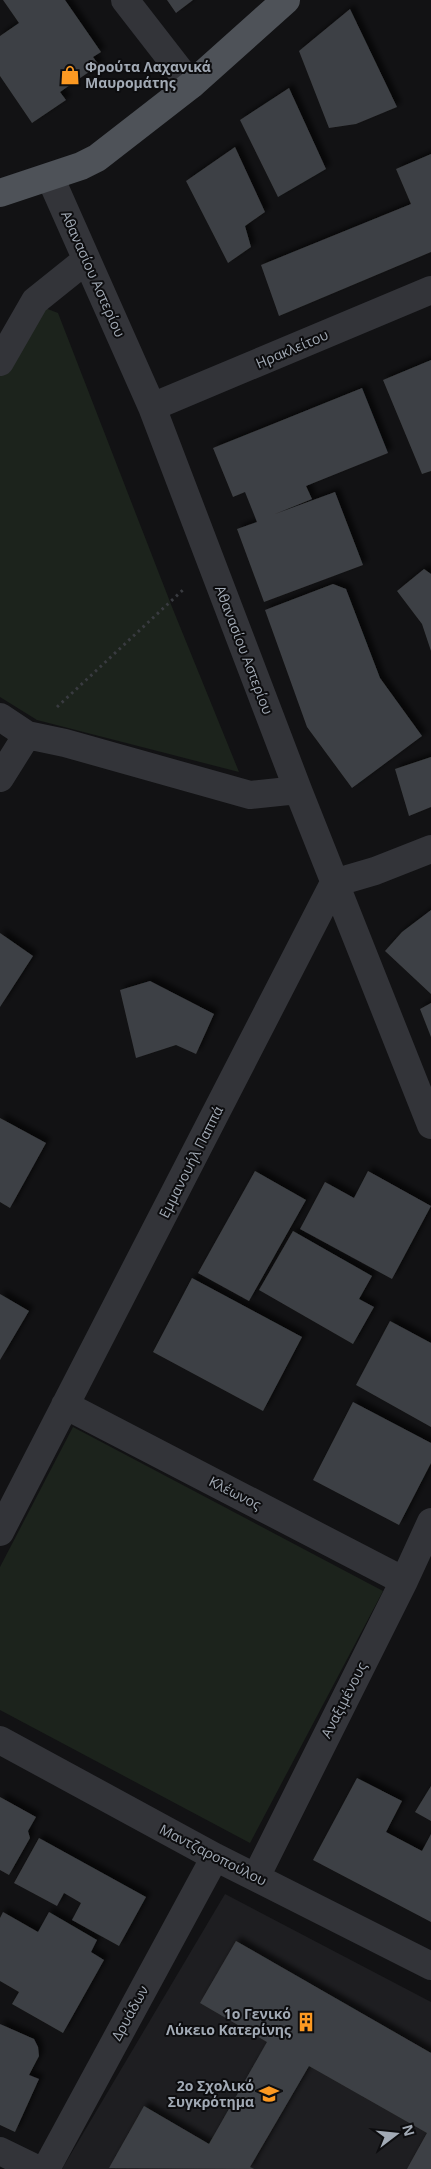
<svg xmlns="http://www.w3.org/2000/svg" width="431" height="2169" viewBox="0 0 431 2169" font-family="'Open Sans',sans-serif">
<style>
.built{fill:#1e1e21}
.green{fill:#1c231c}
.building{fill:#3e4044;filter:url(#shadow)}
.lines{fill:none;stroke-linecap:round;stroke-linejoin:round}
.path{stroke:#393b40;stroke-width:3;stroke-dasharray:2.5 4;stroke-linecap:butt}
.minor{stroke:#333439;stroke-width:28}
.major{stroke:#4e5258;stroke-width:28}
.labels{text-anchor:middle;stroke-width:4;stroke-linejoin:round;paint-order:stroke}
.poi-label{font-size:14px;font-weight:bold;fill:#a2aab5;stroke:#0d0d0f;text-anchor:end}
.street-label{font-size:14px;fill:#a2aab5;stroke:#0d0d0f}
</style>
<defs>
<filter id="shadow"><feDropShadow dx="4.5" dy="-4.5" stdDeviation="2.5" flood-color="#0009"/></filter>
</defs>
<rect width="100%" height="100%" fill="#121214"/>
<path class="built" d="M225 1894 431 2002V2169H62Z"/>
<path class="green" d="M45 308 58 313 172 607 239 772 37 720 0 697V366Z
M73 1427 383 1591 250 1843 0 1710V1567Z"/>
<path class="building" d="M3 0H65L101 52 93 57 99 65 60 92 66 100 32 123 0 76V36L19 23Z
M167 0H193L176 13Z
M350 9 397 107 356 124 329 128 299 51Z
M289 88 326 169 278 197 240 120Z
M235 147 265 212 245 226 251 247 228 263 186 181Z
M431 154V252L279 316 261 265 411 204 396 169Z
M431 360V471L422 474 383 380Z
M362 388 388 453 306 486 312 499 275 514 335 492 363 565 264 602 237 529 257 522 245 492 233 497 213 448Z
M424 569 431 574V651L422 624 397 591Z
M333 584 346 589 380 678 422 736 352 788 307 727 265 610Z
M431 757V807L409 816 395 769Z
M431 910V994L385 951 402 932Z
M0 933 33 956 0 1007Z
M150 981 214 1014 196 1054 176 1045 136 1058 120 990Z
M431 1003V1037L420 1009Z
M0 1118 46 1143 10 1208 0 1202Z
M255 1171 306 1200 249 1301 198 1273Z
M368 1171 431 1206 392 1279 300 1229 325 1182 354 1198Z
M293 1231 372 1276 359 1299 374 1307 353 1344 259 1290Z
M192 1278 302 1337 263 1411 153 1352Z
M0 1294 29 1311 0 1360Z
M390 1321 431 1343V1427L356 1385Z
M353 1402 431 1443V1463L399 1525 313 1480Z
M357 1778 402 1801 386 1832 422 1851 431 1834V1922L313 1860Z
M431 1786V1821L415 1812Z
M0 1797 36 1817 28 1831 30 1838 9 1875 0 1870Z
M39 1838 146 1897 119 1946 72 1920 81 1903 64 1893 57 1906 14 1883Z
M3 1912 38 1932 49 1912 97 1940 91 1952 104 1960 63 2033 12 2004 19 1992 0 1981V1918Z
M236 1941 431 2053V2169H407L427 2133 309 2066 250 2167 254 2169 109 2168 144 2106 209 2144 267 2042 200 2003Z
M0 2024 34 2039 38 2047 39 2056 29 2075 39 2079 15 2132 0 2125Z"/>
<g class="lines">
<path class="path" d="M57 707 184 589"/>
<path class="minor" d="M125 0 191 85
M50 177 152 407 298 790 431 1125
M0 362 35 301 86 260
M152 407 431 290
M0 717 27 735 0 778
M27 735 65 743 250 795 298 790
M65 1405 404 1581
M0 1532 334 883 375 871 431 849
M0 1740 215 1857 431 1966
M256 1877 404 1581 431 1522
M0 2151 37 2169
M46 2169 215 1857"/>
<path class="major" d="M0 193 81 166 97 158 191 85 286 0"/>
</g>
<defs>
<symbol id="shop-bare" viewBox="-9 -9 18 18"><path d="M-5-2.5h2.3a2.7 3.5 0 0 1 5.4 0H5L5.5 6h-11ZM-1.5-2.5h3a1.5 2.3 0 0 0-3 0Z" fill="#fc9922" stroke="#0d0d0f" stroke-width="2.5" paint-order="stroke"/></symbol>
<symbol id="building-bare" viewBox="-9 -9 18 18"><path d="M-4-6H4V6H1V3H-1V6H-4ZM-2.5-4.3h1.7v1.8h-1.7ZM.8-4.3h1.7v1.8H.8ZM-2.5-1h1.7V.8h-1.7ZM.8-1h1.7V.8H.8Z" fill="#fc9922" stroke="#0d0d0f" stroke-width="2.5" paint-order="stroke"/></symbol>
<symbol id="school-bare" viewBox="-9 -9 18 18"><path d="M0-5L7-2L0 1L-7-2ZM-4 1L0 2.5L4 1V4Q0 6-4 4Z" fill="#fc9922" stroke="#0d0d0f" stroke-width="2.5" paint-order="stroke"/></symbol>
</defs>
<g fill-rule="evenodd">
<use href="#shop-bare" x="56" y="61" width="28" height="28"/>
<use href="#building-bare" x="292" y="2008" width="28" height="28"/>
<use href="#school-bare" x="255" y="2080" width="28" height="28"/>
</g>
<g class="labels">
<g class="poi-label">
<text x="85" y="72" text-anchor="start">Φρούτα Λαχανικά<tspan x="85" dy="16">Μαυρομάτης</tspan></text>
<text x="291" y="2019">1ο Γενικό<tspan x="291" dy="16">Λύκειο Κατερίνης</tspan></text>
<text x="254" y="2091">2ο Σχολικό<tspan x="254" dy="16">Συγκρότημα</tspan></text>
</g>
<g class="street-label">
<text transform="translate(93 274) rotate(66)" y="5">Αθανασίου Αστερίου</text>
<text transform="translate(292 349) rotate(-23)" y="5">Ηρακλείτου</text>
<text transform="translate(244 650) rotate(69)" y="5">Αθανασίου Αστερίου</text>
<text transform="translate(191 1162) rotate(-63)" y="5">Εμμανουήλ Παππά</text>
<text transform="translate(235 1493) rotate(27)" y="5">Κλέωνος</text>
<text transform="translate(344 1700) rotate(-63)" y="5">Αναξιμένους</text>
<text transform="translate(213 1855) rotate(27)" y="5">Μαντζαροπούλου</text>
<text transform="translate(130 2013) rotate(-61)" y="5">Δρυάδων</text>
</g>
</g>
<g transform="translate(396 2134) rotate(74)" stroke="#0d0d0f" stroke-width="4" paint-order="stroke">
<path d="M0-4L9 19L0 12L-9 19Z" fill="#a2aab5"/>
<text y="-8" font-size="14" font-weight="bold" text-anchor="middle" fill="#a2aab5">N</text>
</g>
</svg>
